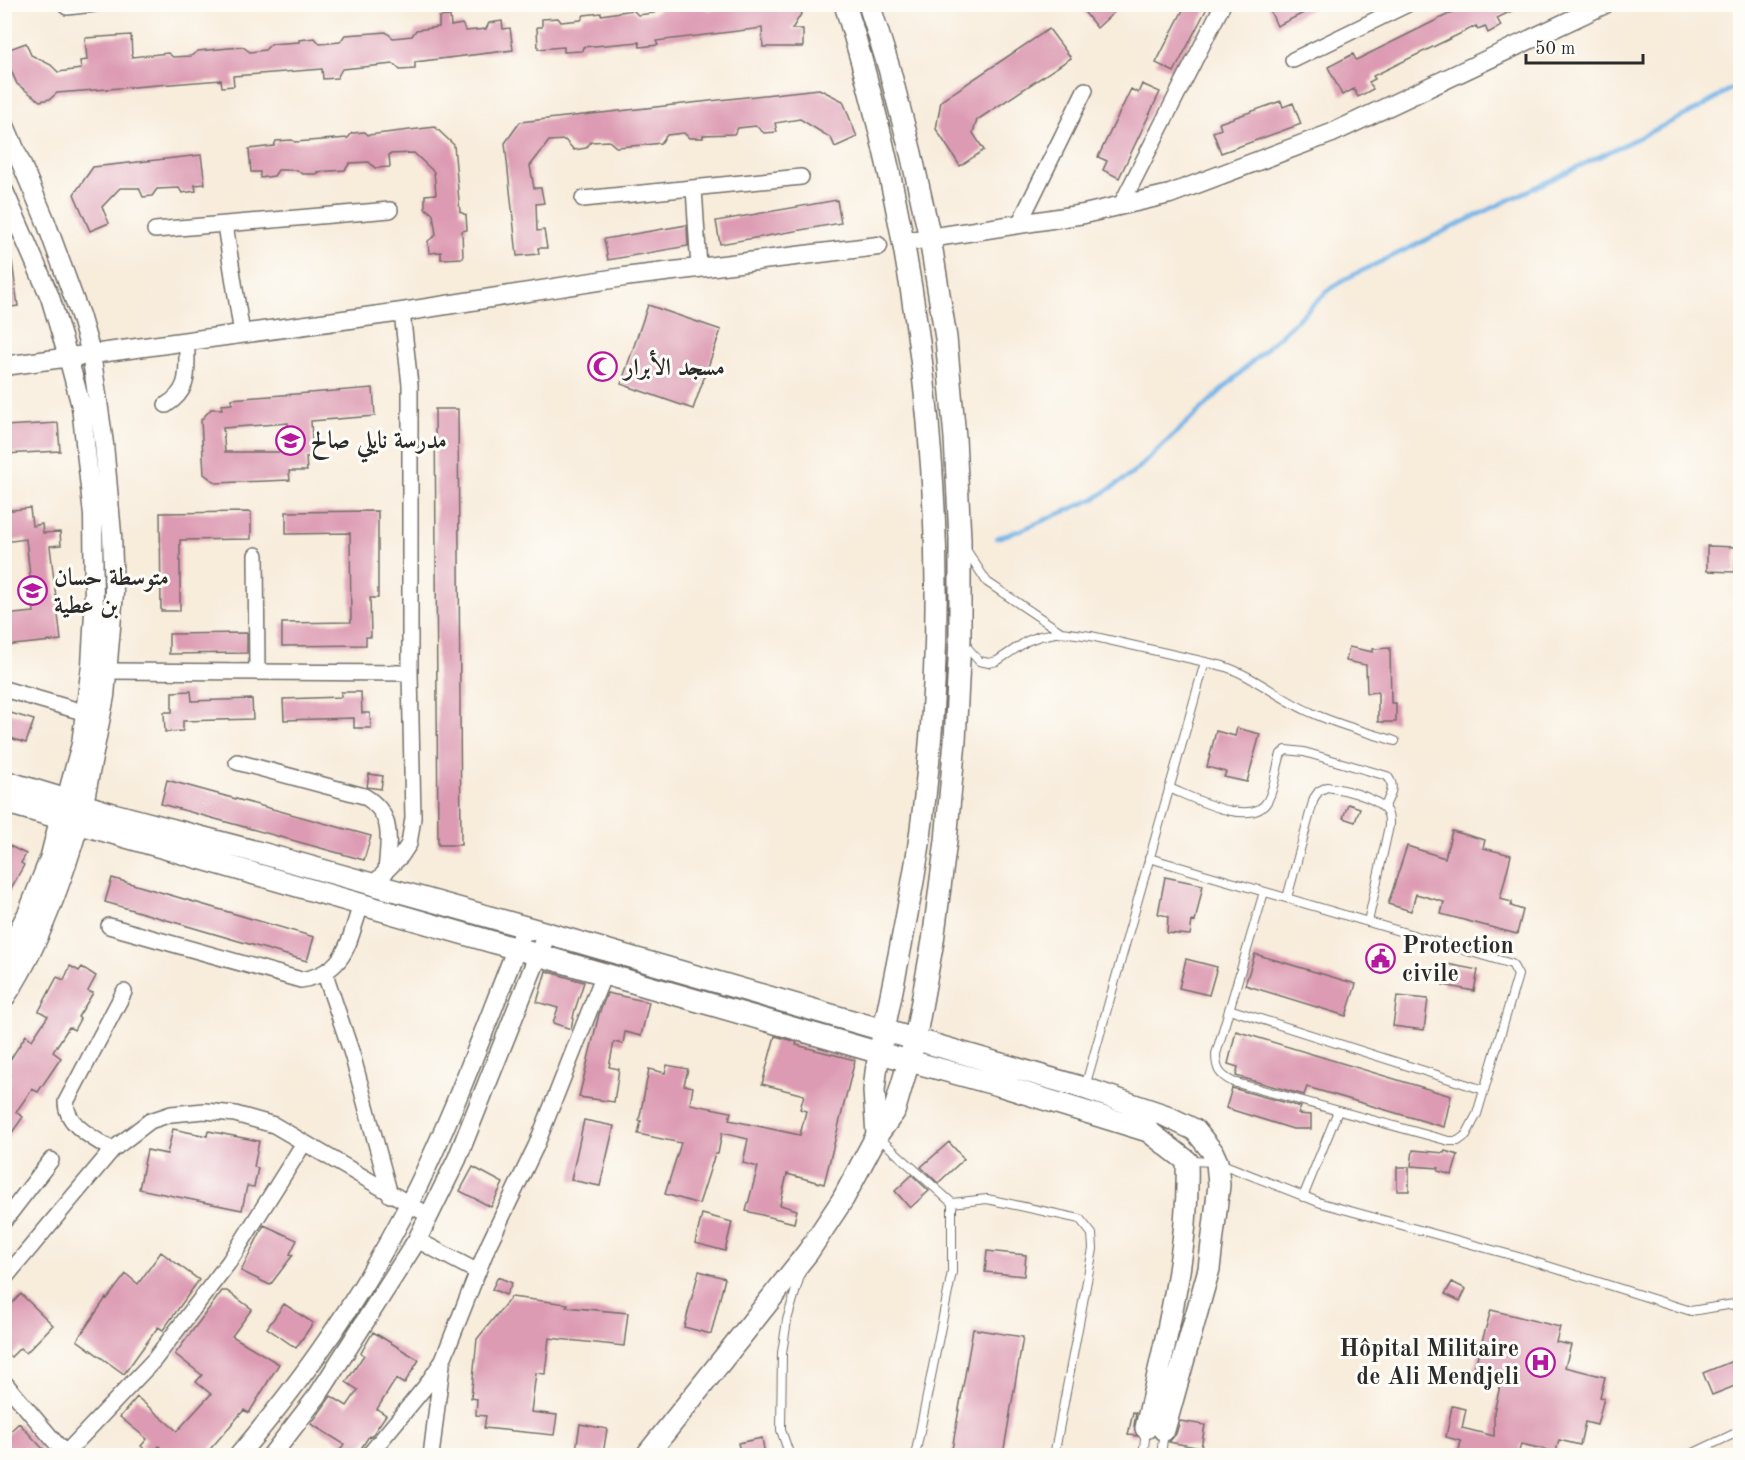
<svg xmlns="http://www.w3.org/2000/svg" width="1745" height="1460" viewBox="0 0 1745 1460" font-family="'Old Standard TT',Amiri,serif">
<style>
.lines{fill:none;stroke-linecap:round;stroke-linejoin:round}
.stream{stroke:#73b4e7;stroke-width:4.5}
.building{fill:#dd9bb3;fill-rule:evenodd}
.service-casing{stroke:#736f69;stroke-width:10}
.minor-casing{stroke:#736f69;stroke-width:18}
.tertiary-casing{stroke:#736f69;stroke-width:21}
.secondary-casing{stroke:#736f69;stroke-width:24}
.service{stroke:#fff;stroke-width:8}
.minor{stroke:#fff;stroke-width:15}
.tertiary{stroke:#fff;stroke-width:18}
.secondary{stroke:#fff;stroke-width:21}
.labels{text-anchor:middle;stroke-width:6;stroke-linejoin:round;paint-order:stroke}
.poi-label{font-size:24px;font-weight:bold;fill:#2b2b2b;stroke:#fdfcf7;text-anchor:start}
</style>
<rect width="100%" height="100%" fill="#fdfcf7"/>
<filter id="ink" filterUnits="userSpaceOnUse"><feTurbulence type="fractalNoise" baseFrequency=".0167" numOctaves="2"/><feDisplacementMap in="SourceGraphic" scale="12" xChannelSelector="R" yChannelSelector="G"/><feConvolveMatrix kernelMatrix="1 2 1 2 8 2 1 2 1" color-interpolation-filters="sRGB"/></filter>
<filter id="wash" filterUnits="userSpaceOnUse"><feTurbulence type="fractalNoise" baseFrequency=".008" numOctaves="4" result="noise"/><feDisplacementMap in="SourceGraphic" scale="24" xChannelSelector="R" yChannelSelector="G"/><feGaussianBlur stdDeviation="1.35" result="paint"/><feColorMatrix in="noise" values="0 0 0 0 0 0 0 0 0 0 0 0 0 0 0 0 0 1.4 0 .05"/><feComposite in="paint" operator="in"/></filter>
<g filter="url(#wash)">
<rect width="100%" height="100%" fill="#f8ecdb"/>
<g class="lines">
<path class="stream" d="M997 538 1021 530 1096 498 1132 474 1330 289 1347 278 1700 108 1740 83"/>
</g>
<g id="blocks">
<path class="building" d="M687 4H704L708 10 729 7 731 4H747L748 8 769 6 770 4H807L792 29H803V47H763L762 28 656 41 658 45 640 47 639 42 583 47 582 51 564 52V47L538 49 537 27H542V19L558 18 561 22 581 20 584 15 601 13V15L633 10 638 15 654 13 661 8Z
M1078 4H1123L1097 28Z
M1186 4H1209L1174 72 1156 63Z
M1267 4H1322L1277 26Z
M1469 4H1526L1497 18 1501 26 1488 33 1485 26 1478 29 1476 26 1373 76 1375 79 1369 82 1373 89 1358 97 1354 89 1342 95 1328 67 1353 54 1356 60Z
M450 16 451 26 462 24 466 31 486 29 489 23 502 21 503 29 510 28 513 50 415 62V69L400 70 394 64 342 69 337 78 323 79 322 69 233 76 234 86 222 87 221 80 57 93 50 99 40 101 17 84 4 54V51L26 43 31 55 51 65 58 72 81 69 80 61 87 60 85 38 131 35 132 57 168 53 173 57 191 56 198 51 229 48 243 47 250 52 265 50 271 44 299 42V40L315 38 320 44 340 42 345 35 374 33 386 32 393 38 412 36 416 30 439 27V17Z
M1049 29 1071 58 977 120 973 133 984 150 960 166 936 129 941 101Z
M1142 84 1160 92 1119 178 1103 170 1107 161 1098 157 1131 89 1138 93Z
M819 89 843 101 857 137 835 147 831 138 800 119 775 123 777 132 764 133 756 126 738 128 734 134 703 135V138H689L684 133 667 135 661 143 644 145 616 147 609 141 591 142 586 148 574 150 565 140 549 141 530 166 534 188H541L544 203 536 204 537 231 544 230 547 248H538L539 254 517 256 505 143 520 122Z
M1281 101 1283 107 1293 103 1301 124 1221 153 1213 132 1221 129 1219 123Z
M435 127 454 145 460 212 466 215 467 230 462 231 463 258 441 259V252L429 253 428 241 436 235 433 214 425 208V195L436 194 434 172 414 153 389 154 390 167 375 168 369 162 350 163 345 170 317 172 318 174H302L297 170H278L274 176 260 178V172H251L249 149 274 146 276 141 292 140 295 142 348 138 352 133 365 132 368 135Z
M201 155 205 184 195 185 196 191 182 193 179 188 157 189 152 196 143 197 139 188H120L102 207 109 223 90 231 74 194 93 167Z
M837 200 841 223 720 244 716 221Z
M687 225 688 246 608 260 604 239Z
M12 261 18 306 4 308V262Z
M648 305 721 330 693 409 621 384Z
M373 388 375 416 311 421 313 457H306L307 471H289L290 480 216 483 204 474 201 420 211 409H222L221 405 232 404 231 399ZM288 423 289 452H225L223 428Z
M435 409H458L461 845H438Z
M58 423 60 451 4 454V426Z
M30 508 32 526 42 524 43 533 60 532 61 545 50 546 61 640 4 646V615L34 612 26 539 4 542V511Z
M378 511V598H370L371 637H366V645L282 646V623L351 622 350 533 286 534V512Z
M251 512V539L180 540V611H161L160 513Z
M1707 546 1736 547 1735 572 1707 571Z
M247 633V653L169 654V634Z
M1349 647 1373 652V649L1390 648 1391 703H1396V722H1378V692L1367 693 1366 665 1346 661Z
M191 691 192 701 252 699 253 719 183 721V731L165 732 164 712H172V692Z
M341 692H361L362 713H370L371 728H354V718L284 720 283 699 341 697Z
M4 711 34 720 26 743 4 736Z
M1237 728 1260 734 1247 782 1224 777 1226 772 1207 767 1216 731 1235 736Z
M369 774 383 776 381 789 367 787Z
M167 780 371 836 364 860 161 804Z
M1348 804 1360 808 1355 822 1343 818Z
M1452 831 1485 840 1483 848 1511 855 1500 899 1512 902 1511 906 1523 910 1517 934 1441 914 1444 902 1416 894 1411 911 1388 904 1407 846 1445 858Z
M4 843 26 854 21 863 24 865 4 901Z
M1165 877 1203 885 1195 922 1192 921 1190 935 1167 933 1168 916 1158 914Z
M112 878 314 937 307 961 105 902Z
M1255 954 1356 984 1346 1016 1245 985Z
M1186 959 1217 967 1209 995 1179 988Z
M1447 964 1478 970 1474 991 1443 985Z
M70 966 79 971 82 967 96 976 88 991 93 993 78 1017 80 1019 74 1030 69 1027 53 1052 61 1058 38 1092 32 1089 16 1112 23 1117 4 1144V1086L10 1076 4 1072V1069L26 1035 32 1040 48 1016 39 1011 57 977 64 980Z
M546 971 584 982 574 1013 571 1029 553 1023 558 1008 537 1002Z
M607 993 649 1002 641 1036 625 1032 623 1044 614 1042 609 1067 619 1069 614 1102 579 1097 599 1014Z
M1397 996 1428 999 1424 1030 1393 1026Z
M1236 1031 1451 1096 1444 1127 1307 1087 1304 1095 1236 1076 1238 1067 1228 1064Z
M775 1036 797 1042 796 1045 855 1060 824 1184 787 1174 780 1205 797 1210 794 1223 746 1211 758 1167 743 1163 748 1139 722 1133 718 1154H715L699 1204 665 1194 681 1143 638 1134 641 1121H639L649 1069 665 1073 667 1065 688 1069 684 1085 693 1087 690 1104 731 1112 729 1120 800 1135 806 1111 800 1109 804 1095 762 1084Z
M1232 1088 1301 1107 1298 1114 1311 1115V1129H1293L1226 1108Z
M584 1120 614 1126 600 1186 571 1180Z
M173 1129 207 1136 208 1131 259 1141 254 1167 258 1168 254 1187 247 1186 242 1210 139 1189 147 1150 167 1154Z
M949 1142 964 1159 938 1183 921 1167Z
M1413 1150 1444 1153 1445 1151 1458 1155 1452 1175 1438 1171 1439 1168 1411 1166Z
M473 1167 503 1183 491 1207 460 1191Z
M1397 1167H1409V1191H1397Z
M912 1175 929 1191 910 1208 895 1191Z
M702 1214 732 1222 725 1251 695 1243Z
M264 1225 297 1240 290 1254 293 1255 270 1285 241 1271Z
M987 1251 1026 1255 1024 1276 985 1272Z
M161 1252 199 1280 163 1330 158 1327 124 1374 77 1340 106 1298 107 1299 126 1274 138 1284Z
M699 1271 725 1278 711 1334 684 1327Z
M498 1277 512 1283 506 1295 492 1289Z
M1452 1282 1466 1289 1460 1301 1445 1294Z
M222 1291H227L252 1309 232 1336 279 1364 249 1413 244 1410 205 1455H169L159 1446 151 1455 141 1446 147 1439 120 1417 137 1397 177 1431 211 1394 196 1382 202 1375 175 1354Z
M21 1294 53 1325 26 1353 20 1348 11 1357 4 1351V1312Z
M511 1297 568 1304 566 1307 628 1313 624 1346 549 1338 545 1374 536 1373 531 1412 557 1415 554 1435 484 1428 486 1416 476 1415 477 1399 471 1398 477 1339Z
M284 1304 313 1323 296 1348 267 1328Z
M1491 1310 1560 1327 1556 1342 1571 1345 1565 1367 1605 1377 1600 1397 1604 1398 1597 1425 1585 1422 1580 1445 1559 1440 1556 1452 1521 1444 1518 1455H1458L1461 1441 1446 1437 1452 1406 1466 1409 1462 1428 1494 1436V1412L1502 1377 1474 1369Z
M973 1329 1023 1337 1003 1455H951Z
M373 1332 419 1360 404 1384 396 1379 377 1409 386 1415 371 1437 369 1436 357 1455H337L344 1444 311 1424 331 1396 347 1406 358 1390 346 1382 364 1355 361 1353Z
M1740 1358V1384L1712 1395 1703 1373Z
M1133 1412 1136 1413 1134 1426 1137 1436 1128 1435Z
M1180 1421 1205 1425 1201 1448 1169 1442 1176 1434Z
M19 1423 43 1449 36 1455H4V1437Z
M580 1424 607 1429 603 1454 576 1450Z
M762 1438 765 1455H741L738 1443Z"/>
</g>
</g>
<g filter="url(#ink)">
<use href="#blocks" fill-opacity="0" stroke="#736f69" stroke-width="1.5"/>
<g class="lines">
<defs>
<path id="service" d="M965 548 987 582 1061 632
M965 645 979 661 989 663 997 661 1027 641 1040 636 1061 632 1091 636 1223 666C1254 676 1280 699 1310 712 1337 725 1367 732 1395 741
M1169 788C1192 797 1253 830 1268 800 1275 787 1276 768 1281 754L1286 750 1304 752 1387 776C1397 786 1389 797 1384 808
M1149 858 1512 964 1518 975 1477 1114 1466 1135 1458 1141H1449L1233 1082C1219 1075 1216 1069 1216 1054L1264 892
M1287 898 1314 798 1319 791 1327 787C1342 789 1373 796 1384 808 1389 813 1389 819 1389 826L1368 922
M1229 1009 1484 1090
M1085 1087 1205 662
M878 1137 952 1203V1272L915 1456
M1189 1161 1217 1162 1321 1203 1522 1258 1691 1311 1740 1303
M1303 1197 1338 1111
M952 1203 987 1199 1080 1219 1092 1234 1093 1249 1054 1456
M790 1456 781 1430 782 1353 787 1320 801 1272
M1143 1456 1146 1430
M1161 1456 1164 1430
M1687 1456 1740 1431"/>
<path id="minor" d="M67 7 94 4
M1293 60 1408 4
M694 188 699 268
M583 199 801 177
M1121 205 1223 4
M1019 224 1085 90
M225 225 242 334
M155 230 390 210
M166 405C192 389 186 370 187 342
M256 555 257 672
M107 671 410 673
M4 689 86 713
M237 762 364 796C396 815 388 841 386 872
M372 885 401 856 409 844 413 818 410 673V385L402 312
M109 926 301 980C347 972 348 942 361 905
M325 974 352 1054 390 1195
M112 1150C94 1138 66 1126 66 1102L124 992
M4 1221 51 1160
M417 1240 478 1272
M4 1279 112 1150 150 1121 171 1114 205 1111 235 1114 274 1125 430 1216
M4 1382 67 1456
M63 1456 154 1360 229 1262 304 1143
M368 1456 425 1387 442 1362 488 1246 536 1146 604 974
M431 1456 442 1365"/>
<path id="tertiary" d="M4 123 44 217 80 315 91 353 104 444 112 534 114 593 105 696 84 804
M4 191 50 297 68 357 81 406 93 515 94 612 91 665 81 744 66 799
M904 242 1084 214 1170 194 1332 133 1605 4
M4 366 402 312 624 277 878 246
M238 1456C303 1380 361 1297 407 1208 453 1118 487 1021 525 927
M271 1456 318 1395 417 1240 457 1159 547 933"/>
<path id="secondary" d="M845 4C927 273 958 558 920 837 909 916 890 994 876 1072L874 1091 877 1135
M4 781 113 814 261 853 547 933 1084 1088 1164 1115 1195 1130 1212 1151 1217 1162 1219 1185 1209 1269 1164 1430
M4 802 880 1053 1002 1086 1148 1131 1187 1161C1190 1252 1165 1340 1146 1428
M4 959 29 913 51 858 64 806
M4 997C39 946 64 872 81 813
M646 1456 808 1252 843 1199 877 1135 894 1112 915 1040 933 941 946 841 955 741 960 640V539L955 438 946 338 930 238 911 153 889 68 869 4"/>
</defs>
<use href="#service" class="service-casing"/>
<use href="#minor" class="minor-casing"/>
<use href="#tertiary" class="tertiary-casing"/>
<use href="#secondary" class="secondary-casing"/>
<use href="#service" class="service"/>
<use href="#minor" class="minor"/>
<use href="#tertiary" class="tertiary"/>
<use href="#secondary" class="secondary"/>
</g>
</g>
<defs>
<symbol id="mosque-ring" viewBox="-11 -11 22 22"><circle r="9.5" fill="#fdfcf7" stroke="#b5179e" stroke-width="1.5"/><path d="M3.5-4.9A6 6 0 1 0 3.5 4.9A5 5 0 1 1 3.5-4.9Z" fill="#b5179e"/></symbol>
<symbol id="school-ring" viewBox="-11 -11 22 22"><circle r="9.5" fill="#fdfcf7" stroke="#b5179e" stroke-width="1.5"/><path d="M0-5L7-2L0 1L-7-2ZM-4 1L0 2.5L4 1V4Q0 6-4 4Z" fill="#b5179e"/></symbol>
<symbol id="civic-ring" viewBox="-11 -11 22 22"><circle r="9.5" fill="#fdfcf7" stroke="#b5179e" stroke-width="1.5"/><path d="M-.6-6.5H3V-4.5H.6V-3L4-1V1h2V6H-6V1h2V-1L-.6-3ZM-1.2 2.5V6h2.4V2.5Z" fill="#b5179e"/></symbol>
<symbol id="hospital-ring" viewBox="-11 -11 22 22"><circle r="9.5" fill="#fdfcf7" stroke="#b5179e" stroke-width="1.5"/><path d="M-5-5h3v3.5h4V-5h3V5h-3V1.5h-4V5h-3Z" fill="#b5179e"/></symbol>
</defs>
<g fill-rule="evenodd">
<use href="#mosque-ring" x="586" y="350" width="33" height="33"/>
<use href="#school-ring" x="274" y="424" width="33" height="33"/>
<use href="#school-ring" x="16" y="574" width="33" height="33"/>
<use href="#civic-ring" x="1364" y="942" width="33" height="33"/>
<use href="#hospital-ring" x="1524" y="1346" width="33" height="33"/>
</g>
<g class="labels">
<g class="poi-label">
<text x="624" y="375">مسجد الأبرار</text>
<text x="311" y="448">مدرسة نايلي صالح</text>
<text x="54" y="585">متوسطة حسان<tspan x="54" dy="28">بن عطية</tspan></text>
<text x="1402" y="953">Protection<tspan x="1402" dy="28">civile</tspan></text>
<text x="1519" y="1356" text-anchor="end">Hôpital Militaire<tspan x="1519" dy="28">de Ali Mendjeli</tspan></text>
</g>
</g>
<rect width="1745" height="1460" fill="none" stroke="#fdfcf7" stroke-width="24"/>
<path d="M1526 54v9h117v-9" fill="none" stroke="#2b2b2b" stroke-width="3"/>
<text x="1535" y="54" font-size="18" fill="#2b2b2b" stroke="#fdfcf7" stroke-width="4.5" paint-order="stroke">50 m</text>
</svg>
